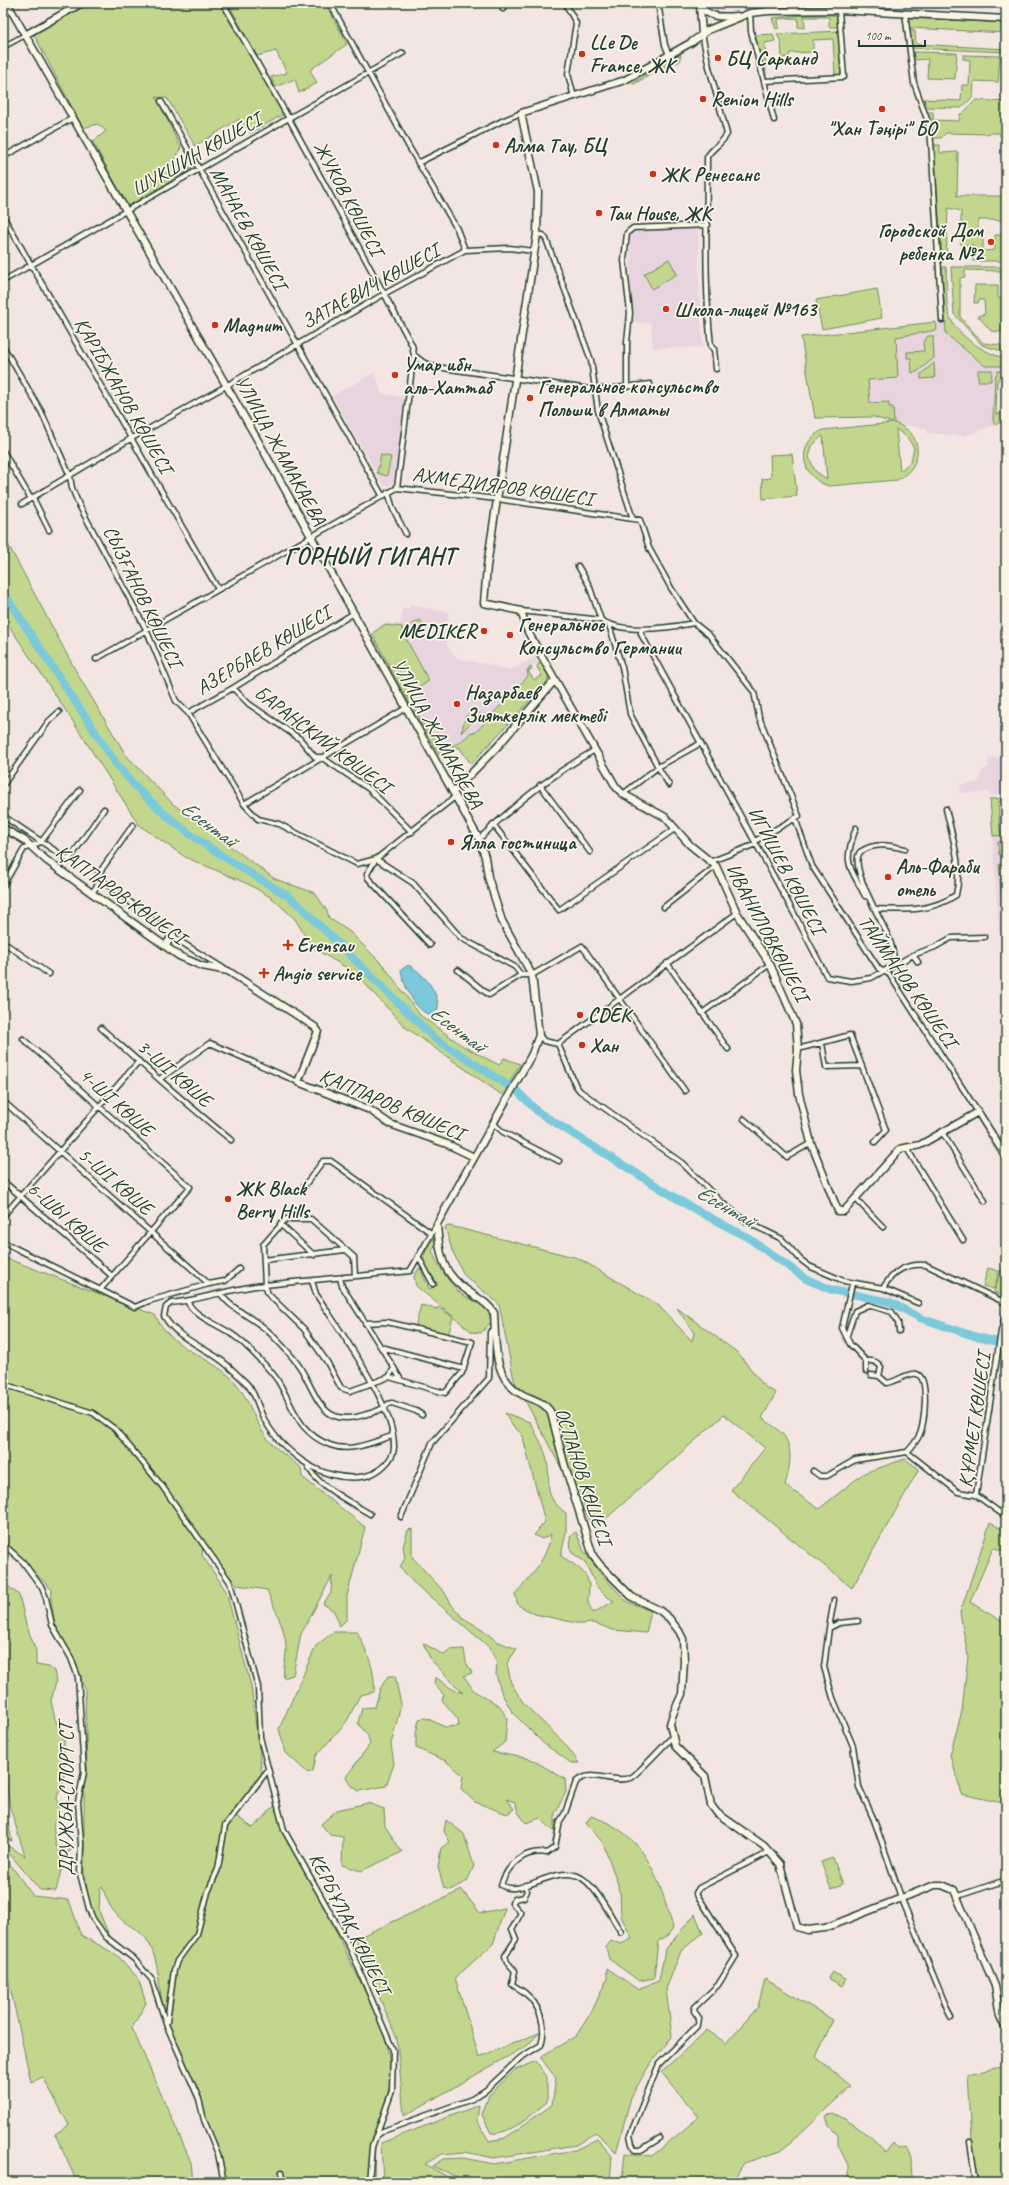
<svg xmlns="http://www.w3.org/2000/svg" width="1009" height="2185" viewBox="0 0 1009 2185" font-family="Caveat,sans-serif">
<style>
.built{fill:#e8d4de}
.green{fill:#c2d78d;stroke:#708a60;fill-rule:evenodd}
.water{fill:#7cc9db;stroke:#579198}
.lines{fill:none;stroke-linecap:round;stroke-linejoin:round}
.river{stroke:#7cc9db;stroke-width:8}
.street-casing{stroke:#1f3d34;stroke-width:7}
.secondary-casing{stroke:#1f3d34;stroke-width:9}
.street{stroke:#fcf5e5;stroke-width:4}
.secondary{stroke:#fcf5e5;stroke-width:6}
.poi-dot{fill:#c8321e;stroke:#fcf5e5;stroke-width:1.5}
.labels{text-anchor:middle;stroke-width:3.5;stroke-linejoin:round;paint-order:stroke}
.poi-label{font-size:20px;font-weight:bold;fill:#1f3d34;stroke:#fcf5e5;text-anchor:start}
.street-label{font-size:20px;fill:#1f3d34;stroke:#fcf5e5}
.water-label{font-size:21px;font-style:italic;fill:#325955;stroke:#fcf5e5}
.district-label{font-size:24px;font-weight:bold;letter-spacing:1px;fill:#1f3d34;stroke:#fcf5e5}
</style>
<rect width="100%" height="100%" fill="#f3e6e2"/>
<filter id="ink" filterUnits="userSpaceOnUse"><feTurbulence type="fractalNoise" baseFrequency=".025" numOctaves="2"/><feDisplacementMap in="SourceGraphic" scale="8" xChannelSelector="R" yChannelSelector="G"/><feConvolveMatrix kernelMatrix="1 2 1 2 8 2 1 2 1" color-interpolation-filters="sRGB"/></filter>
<g filter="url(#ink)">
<path class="built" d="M698 227 699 296 703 347 653 348 651 323 631 322 630 231Z
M951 319 970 343 983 354 1006 358V371L998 372 995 377 993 420 995 425 965 436 927 433V429L899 424 874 417 815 418 801 337 936 322 937 324 941 323 940 320Z
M375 372 381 393 406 398 393 484 384 486 332 396Z
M409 605 448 612 447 643 450 651 458 658 510 670 537 656 540 661 527 669V676L475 733 471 732 460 743 441 753 372 631 384 623 400 624 403 608H409Z
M1005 726 1006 795 992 796 988 792 961 793 959 785 978 782 983 770 989 767 988 758H1000V746H1005Z
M1006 798V931L999 932 990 799Z"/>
<path class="green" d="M89 3H219L284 114 250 133 239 119 195 146 167 98 156 97 181 148 175 157 180 167 193 168 128 206 93 142 106 131 98 124 83 128 33 33Z
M228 3H325L347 44 310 70 317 83 299 93 295 79 275 87 271 77 287 73 276 51 257 56Z
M803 15H836L838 27H829V17H804L805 28 798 27V18L778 19 779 28 776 29 772 18Z
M909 18 1006 23V33L909 28Z
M839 31 842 74 835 75 833 39 813 40V52L790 53 789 57 782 58 781 42 777 34Z
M909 31H915L916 44 1006 49V52L912 48Z
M773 34 775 41 765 43 766 79 755 35Z
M912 52 957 53 955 79 927 78 928 59 913 60Z
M681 54 679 62 671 63 634 84 632 83Z
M963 55 1000 56 998 82 974 81 973 97 961 108 926 107 924 99 961 101 962 85H969L970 60 963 59Z
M976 100 1006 102V136H1000L999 133H989V134L946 133 941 138H933L928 112H933V120L959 121 960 114H962Z
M934 145H940V153L958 152 957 196H1006V220H978V236L983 237V251L995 250V235H1006V261H973V245H961V211L948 208 946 259H942Z
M669 259 677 274 652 289 644 274Z
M942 267H946C947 280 945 305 950 317 957 336 987 355 1006 358V366H985L946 334Z
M951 267H1005L1004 279H1001V271L965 270V277L960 278V317L983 343 1001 345V351L982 345 954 314Z
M975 285H998V298L1004 299 1003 332 991 331 978 316 985 314 984 300H979L978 303H974Z
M877 289 882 318 822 329 816 300Z
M936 322 937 330 896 337 898 378 868 380 870 403 889 402V407H893L894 423C925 432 924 467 897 480L829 486C800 478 795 443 823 430L893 423 874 417 815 418 801 337ZM896 429 907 437 914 448 911 461 900 471ZM822 436H823L827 479 815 471 809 457 812 446Z
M928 336H933L934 358 917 372 912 373 911 358H907V352L924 351 923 342Z
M934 363 935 378 921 379V374Z
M978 370H992L991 381H978Z
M998 371H1006V378H999L997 382 996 414H1006V419L995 425 993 420 995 377Z
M792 454 797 496 763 499 762 479 771 478 770 455Z
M381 455 391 457 387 476 377 473Z
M3 535 78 675 126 755 173 804 275 879 315 893 327 911 329 918 350 932 384 966 420 1015 463 1046 499 1065 504 1058 520 1064 502 1095 405 1027 355 973 312 947 295 919 272 898 248 884 185 857 139 825 72 720 3 617Z
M420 620 425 627 410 636 405 628Z
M384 625 402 627 403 633 429 681 407 695 410 705 372 634Z
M539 663 541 664 549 676 547 682 471 764 459 747 444 756 439 755 413 710 415 709C429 734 443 764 471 732L475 733 528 676 527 670 531 667 532 669 528 671 534 680 542 676 537 667Z
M470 709 480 713 461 733 466 716H468Z
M1006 798V801L998 802 1000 832H1006V835L993 836 990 799Z
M1006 841V855H999L998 842Z
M999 864H1005L1006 874 1000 875Z
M1000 879H1006V904H1002Z
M1003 908H1006V944H1005Z
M450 1226 578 1258 658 1305 692 1341 694 1333 677 1308 738 1353 765 1387 776 1393 762 1418C769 1423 779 1429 784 1436 794 1450 789 1471 785 1485L819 1509 864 1473 905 1459 919 1469 852 1588 731 1490 765 1448 724 1415 594 1529 514 1380 499 1304 464 1275 452 1250 445 1227Z
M435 1237 436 1246 432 1250C436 1264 449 1282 459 1292 471 1302 490 1304 491 1322L481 1333 472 1332 416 1286 414 1276 420 1267 429 1289 438 1285 431 1274H429L422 1261 429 1244Z
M3 1257 155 1315C172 1349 202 1353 228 1375 247 1390 252 1418 266 1437 275 1449 290 1458 301 1468L302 1477 365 1527 347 1596V1619L340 1626 334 1611 323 1604 331 1593 332 1576 301 1634 293 1675 284 1678C282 1667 287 1658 286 1647 285 1627 274 1608 267 1590L237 1585 203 1546 202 1555 226 1591 251 1686 263 1782 236 1816 253 1828 275 1805 385 2033 392 2078 375 2137 374 2182H223C213 2122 180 2069 164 2010 158 1988 160 1964 149 1943 141 1929 130 1928 120 1918 110 1909 106 1898 102 1886L100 1888 99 1911 108 1933 98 1924 90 1908 84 1871V1784L87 1770 85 1689 74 1658 55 1624 51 1601 52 1590 3 1541Z
M988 1268 999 1271 994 1289 983 1286Z
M1001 1270 1006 1271 1005 1296 994 1292Z
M421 1305 437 1309 438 1307 453 1317 448 1336 415 1328Z
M505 1413 530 1422C536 1434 545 1448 547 1461 552 1487 541 1494 566 1513V1532L561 1556C571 1563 588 1571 589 1585 589 1600 585 1599 593 1613L614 1601 606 1596 597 1587 585 1562 571 1552 570 1536 576 1532 584 1551 600 1573 626 1601 651 1611 646 1633 613 1630 594 1623 581 1624 535 1614 518 1605 515 1594C531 1577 548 1557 551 1534L542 1539 534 1535 545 1522 522 1434 512 1425Z
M990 1523 1006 1531V1551L993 1548 970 1602 1006 1624V1804L962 1794 950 1755 962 1711 968 1656 960 1613Z
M412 1529V1557L445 1593 451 1604 463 1618 482 1629 496 1641 517 1649 507 1663 511 1683 524 1704 565 1744 579 1763H571L543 1743 513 1713 502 1694 496 1675 497 1662 489 1647 413 1582 400 1567 405 1558 403 1547 408 1530Z
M3 1582 19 1595 26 1624 36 1651V1665L49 1667 54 1671 56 1682 51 1701 55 1719 64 1740V1780L57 1797 59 1813 53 1825 56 1846 73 1849 65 1854 56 1891 40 1890 3 1846V1843L25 1856 10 1807 3 1760Z
M333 1632H357C367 1651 376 1671 374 1692L360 1695 347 1721 316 1756 313 1771 308 1773 286 1753 279 1729 316 1646Z
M423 1643 444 1655 450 1650 464 1649 466 1662 472 1673 464 1676 474 1691 500 1706 507 1719 505 1742 492 1752 531 1759 565 1779 566 1792 555 1813V1832L540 1818 526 1823 518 1812 515 1802 506 1799 514 1809 507 1814 475 1802 461 1789 463 1775 446 1761 416 1748V1733L419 1719 426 1718 445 1727 459 1726 458 1719 442 1700 444 1695 434 1684 435 1677 452 1689 463 1693 431 1660Z
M388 1676H395L401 1705 391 1744 394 1764 386 1786 359 1791 352 1786 346 1777 370 1744 368 1736 358 1723 362 1708 375 1707 380 1689Z
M3 1798 12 1841 3 1838Z
M368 1803 384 1809 385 1826 402 1852 361 1871 342 1865 343 1837 330 1835 321 1824 337 1810Z
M591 1816C646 1834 658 1876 673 1927L669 1935 658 1941 654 1978 639 1981 609 1959 606 1947 611 1941 621 1944 632 1939 621 1916 620 1890 603 1843 586 1823Z
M446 1820 464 1834 474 1866 467 1881 450 1890 444 1888 438 1867 441 1848 450 1842 444 1831Z
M3 1854 33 1896 69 1900 81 1935 117 1955 138 1978 146 2003 132 2028 191 2162 193 2182H77L55 2134 69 2125 43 2077 31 2082 3 1955Z
M833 1858 843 1884 831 1889 821 1862Z
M462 1890 480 1913 505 1908 493 1944 455 1978 479 2057 539 2033 528 2045 404 2116 397 2039 355 1939Z
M695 1914 703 1933 681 1951 666 1989 672 2037 650 2064 631 2097 616 2153 596 2132 576 2145 494 2158 465 2152 442 2154 425 2164 453 2180 452 2182H383L381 2143 479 2105 477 2121 489 2141 505 2138 552 2105 556 2078 540 2057 576 2036 592 2011 607 1979V1968L637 1989 659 1981 665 1950Z
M832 1972 846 1979 842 1986 828 1978Z
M765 1979 833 2020 816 2057 851 2086 781 2151 744 2163 732 2182H622L625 2153 652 2156 699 2117 661 2072 707 2030 726 2043 758 2007Z
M536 2061 547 2077V2102C532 2114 511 2135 491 2133L482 2115 489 2095 515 2070Z
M1006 2066V2182H979L972 2140 968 2074Z
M833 2113C854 2123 870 2135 885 2153L893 2143 898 2149 906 2147 911 2159 912 2182H848V2165L838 2145V2135L829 2126 826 2116Z
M597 2139 612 2156 610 2182H459V2178L432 2166 443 2159 463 2158 494 2164 575 2150Z"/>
<path class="water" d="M408 965C422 971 440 993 438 1009L431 1015C415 1012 403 984 401 970Z"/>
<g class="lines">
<path class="river" d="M3 592 117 765C166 826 222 856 288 896L299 905 434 1038 517 1091 538 1112 689 1206 750 1239 806 1279 832 1290 890 1302 920 1318 977 1337 1006 1344"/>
<defs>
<path id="street" d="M223 3 288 117 412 345 414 355 412 368 397 488
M330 3 409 147 457 229 465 250
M502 3 503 9
M565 3 576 23 568 74 574 97
M658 3 665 45 669 55
M750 13 751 31 774 120
M905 13 914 83 928 122 931 141 942 320
M702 34 709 67 727 134C722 144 712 148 707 157 707 220 704 283 711 346L714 350
M3 47 25 35
M764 81 844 77 839 10
M161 101 382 495
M3 157 73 118
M418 163 504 120 521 113
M3 216 218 589
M537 234 543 235 546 239 591 360 598 411 633 519
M3 281 403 53
M3 346 41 411 70 476 72 488 79 505 146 629 176 701 188 713 244 804 258 819 279 824 357 864 376 859 455 797
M714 349 716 369
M414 355 423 362 436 367 589 389H607L650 384
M627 387V342L630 313 624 260 627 233 633 228 708 225
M3 451 31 499
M388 492 393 509 406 534
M33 498 49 530
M22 504 132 438 226 386 384 294 465 250 509 248 534 251
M578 566 589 585 601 620
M521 611 601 620C623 634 668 628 694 623
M609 625 622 667 630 714 658 767 669 785
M641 629V634L796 917 827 977 851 981 871 978 913 955 935 947 951 938 984 937
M96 659 397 488 497 499 640 520 649 548 671 588 694 623 709 635 754 692 759 717 799 816 755 841
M233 688 249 704 300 739 315 757H321L369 789 412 832
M188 713 233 688 354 613
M3 785 49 721 59 712
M540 785 590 852
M623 794 658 767 701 743
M244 804 406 708
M3 816 69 860 104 809
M795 818 812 866 879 969 889 974 978 1112
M493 824 559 910 676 828
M133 825 97 876 181 942 223 968
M856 828C843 864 848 863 865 896L869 897
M479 839C514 805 552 774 595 750
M376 859 413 883 461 938 515 967 521 975H532L582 946 685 1091
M376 859 367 874 368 878 430 945
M712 861 756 844
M3 886 24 849 41 842 80 790
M92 893 101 880
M664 907 716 866
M876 909C905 910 931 912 956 895 963 867 952 836 946 809
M3 942 49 974
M913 955 918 962
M667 963 728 1049
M895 965C894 957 893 949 890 941 884 923 848 868 860 852 875 842 889 845 905 849
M458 970 489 995 521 975
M702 1013 770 964
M101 1028C144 1066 186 1104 231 1140
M539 1035 544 1041 558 1044 737 913
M23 1039 190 1187 100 1290
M822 1043 826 1067 862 1066
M558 1044 576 1086 580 1091 682 1163 720 1201 747 1222 782 1239 800 1259 809 1266 844 1281 883 1288 918 1303
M798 1049 850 1035 886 1130 875 1142
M161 1078 210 1043 298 1082
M3 1101 209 1284
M744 1119 787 1157 811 1143
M494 1124 503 1132 559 1161
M942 1132 985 1201
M906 1147 963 1240
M3 1181 112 1276
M302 1189 323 1161H331L431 1233
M855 1198 883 1227
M3 1216 139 1061
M280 1224 314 1255
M3 1242 135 1307 149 1301 209 1284 225 1281 239 1269
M418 1256 433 1284
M264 1260 345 1250
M340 1278 342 1286 394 1368 389 1377 350 1391 341 1388 327 1362 304 1329 268 1294 265 1285 263 1245 286 1219H311L354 1257 355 1276
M312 1281 316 1294C339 1330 395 1405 394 1447 394 1460 378 1473 366 1476 344 1481 319 1473 301 1460 286 1449 271 1433 263 1417 257 1404 254 1389 243 1380 235 1372 227 1364 218 1358 199 1345 175 1336 164 1316L166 1307 171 1303C200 1300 227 1290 255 1286 306 1280 358 1276 410 1271L437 1224
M852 1284 842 1328 850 1344 866 1361V1371
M883 1288C893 1271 906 1263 926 1265L1006 1303
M221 1294C230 1309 258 1320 271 1334 282 1345 293 1356 301 1369 318 1397 322 1428 364 1415 373 1412 382 1411 388 1404L392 1403 416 1411 422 1415
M187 1301C195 1317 215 1323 230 1333 241 1340 251 1350 260 1360 266 1366 273 1373 278 1381 294 1407 297 1432 330 1445 351 1453 373 1442 392 1436
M1006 1313 1001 1331 976 1495 1006 1517
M365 1323 387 1322 472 1342 462 1373 445 1393 389 1377
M847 1335 855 1311 868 1305 892 1312 898 1322 899 1331
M381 1347 464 1369
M866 1361C872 1360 877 1361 881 1367L879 1376
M394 1368 401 1380
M3 1384 93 1413 115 1429 162 1486 230 1582 258 1687 260 1737 284 1830 351 1950 393 2050 392 2091 372 2147 369 2182
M907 1452 958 1492 976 1495
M307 1464C313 1484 352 1503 370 1514
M813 1471 820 1476H827L855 1460 907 1452C912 1447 917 1440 920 1434 924 1424 930 1379 917 1374 908 1372 896 1382 887 1383L879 1376 871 1375
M401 1517 432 1443 489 1378 490 1332 495 1329
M3 1544 23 1562 42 1588 46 1598 52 1625 71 1658 78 1677 84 1772 78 1802 81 1844 80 1874 89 1909 93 1919 106 1937 134 1959 152 1980 166 2024 199 2099 204 2120 218 2154 224 2182
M858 1621 839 1623 829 1628 824 1667 833 1698 853 1746 859 1787 874 1820 901 1897 951 2018
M829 1628 834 1600
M958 1896 1006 1880
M621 1932C611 1917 595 1883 578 1876 552 1866 521 1898 501 1885 508 1864 525 1849 547 1853L555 1847 560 1821 565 1813 576 1782C590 1768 612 1784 630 1778 636 1776 665 1744 672 1737
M167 2022 174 1970 177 1961 197 1934 208 1892 218 1869 225 1826 268 1770
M375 2137 383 2131 472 2099 486 2090 520 2058 541 2045C547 2027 540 2005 525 1993 521 1989 516 1988 512 1984L515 1971 507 1962 505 1956 516 1939 512 1929 521 1913 512 1903 515 1899 524 1897 527 1891 525 1885
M660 2138 641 2150H635L632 2144 630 2135 659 2064 698 2025 699 2018 694 2011 695 2007 718 1985 736 1956 696 1893 699 1888 769 1852
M970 2142 976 2182
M282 2172 284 2182"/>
<path id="secondary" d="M7 3 257 439 479 839 485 857 488 877 502 921 532 975 539 1035 532 1054 437 1224C439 1253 442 1274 468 1291 478 1298 488 1303 494 1313 496 1343 492 1379 523 1395 534 1400 545 1402 551 1413L564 1463 593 1556 601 1566 632 1597 659 1610 669 1618 679 1631 683 1639 684 1661 682 1694 673 1714 670 1724 675 1746 705 1776 711 1805 717 1813 764 1846 780 1864 797 1927 808 1930 825 1928 935 1885H942L954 1890 995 1986 1000 2016 1006 2029
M700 3C707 19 722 17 737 16
M700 6 702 34
M1006 19 839 10 769 11 750 13 708 30 692 42 625 80 521 113 538 192 537 234 487 566 484 603 521 611 528 632 616 787 623 794 665 817 690 845 716 866 737 913 770 964 796 1024 798 1049 796 1070 799 1094 811 1143 838 1211H844L900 1149 920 1145 978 1112 1006 1157
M25 35 82 3
M453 792 498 746 555 680
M3 828 24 840 46 860 179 956 202 966 228 971 315 1027 318 1031 298 1082 370 1110 390 1124 447 1144 474 1157
M165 946 173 935"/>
</defs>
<use href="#street" class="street-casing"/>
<use href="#secondary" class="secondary-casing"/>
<use href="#street" class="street"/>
<use href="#secondary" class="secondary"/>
</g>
</g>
<g class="poi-dot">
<circle cx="582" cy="54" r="4"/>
<circle cx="718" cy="58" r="4"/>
<circle cx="703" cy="99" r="4"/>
<circle cx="882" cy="109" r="4"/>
<circle cx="496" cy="145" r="4"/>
<circle cx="653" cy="174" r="4"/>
<circle cx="599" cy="213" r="4"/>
<circle cx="991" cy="242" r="4"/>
<circle cx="666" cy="309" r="4"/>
<circle cx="215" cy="325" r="4"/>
<circle cx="395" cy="375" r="4"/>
<circle cx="530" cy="398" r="4"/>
<circle cx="484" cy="631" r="4"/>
<circle cx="510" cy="635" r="4"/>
<circle cx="457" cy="704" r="4"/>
<circle cx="451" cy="842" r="4"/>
<circle cx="888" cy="877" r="4"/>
<path d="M286 939h4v4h4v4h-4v4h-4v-4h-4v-4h4z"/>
<path d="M262 967h4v4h4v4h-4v4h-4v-4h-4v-4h4z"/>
<circle cx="580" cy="1015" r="4"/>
<circle cx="582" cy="1045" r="4"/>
<circle cx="228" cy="1199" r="4"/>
</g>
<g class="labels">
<g class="poi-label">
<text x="590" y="49">LLe De<tspan x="590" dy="23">France, ЖК</tspan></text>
<text x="726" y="65">БЦ Сарканд</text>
<text x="711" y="106">Renion Hills</text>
<text x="882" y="135" text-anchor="middle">"Хан Тәңірі" БО</text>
<text x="504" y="152">Алма Тау, БЦ</text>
<text x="661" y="181">ЖК Ренесанс</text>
<text x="607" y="220">Tau House, ЖК</text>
<text x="983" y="237" text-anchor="end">Городской Дом<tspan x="983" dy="23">ребенка №2</tspan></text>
<text x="674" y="316">Школа-лицей №163</text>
<text x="223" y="332">Magnum</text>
<text x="403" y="371">Умар ибн<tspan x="403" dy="23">аль-Хаттаб</tspan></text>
<text x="538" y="393">Генеральное консульство<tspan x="538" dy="23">Польши в Алматы</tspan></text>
<text x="518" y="631">Генеральное<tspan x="518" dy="23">Консульство Германии</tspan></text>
<text x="476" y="638" text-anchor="end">MEDIKER</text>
<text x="465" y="699">Назарбаев<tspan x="465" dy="23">Зияткерлік мектебі</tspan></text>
<text x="459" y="849">Ялла гостиница</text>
<text x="896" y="873">Аль-Фараби<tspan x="896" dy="23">отель</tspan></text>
<text x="297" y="952">Erensau</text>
<text x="273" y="980">Angio service</text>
<text x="588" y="1022">CDEK</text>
<text x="590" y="1052">Хан</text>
<text x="236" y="1195">ЖК Black<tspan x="236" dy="23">Berry Hills</tspan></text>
</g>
<g class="street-label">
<text transform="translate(196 154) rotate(-30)" y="7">ШУКШИН КӨШЕСІ</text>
<text transform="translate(349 198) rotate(62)" y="7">ЖУКОВ КӨШЕСІ</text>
<text transform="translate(249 228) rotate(61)" y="7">МАНАЕВ КӨШЕСІ</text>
<text transform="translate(370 286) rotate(-29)" y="7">ЗАТАЕВИЧ КӨШЕСІ</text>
<text transform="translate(124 395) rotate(60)" y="7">ҚАРІБЖАНОВ КӨШЕСІ</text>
<text transform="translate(281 450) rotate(61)" y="7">УЛИЦА ЖАМАКАЕВА</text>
<text transform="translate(503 486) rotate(8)" y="7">АХМЕДИЯРОВ КӨШЕСІ</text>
<text transform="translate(143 596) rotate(64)" y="7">СЫЗҒАНОВ КӨШЕСІ</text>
<text transform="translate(263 650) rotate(-31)" y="7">АЗЕРБАЕВ КӨШЕСІ</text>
<text transform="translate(438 733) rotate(61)" y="7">УЛИЦА ЖАМАКАЕВА</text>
<text transform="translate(323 739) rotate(37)" y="7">БАРАНСКИЙ КӨШЕСІ</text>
<text transform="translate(787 870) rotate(62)" y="7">ИГИШЕВ КӨШЕСІ</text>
<text transform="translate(121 894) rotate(36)" y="7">ҚАППАРОВ КӨШЕСІ</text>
<text transform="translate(768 932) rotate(62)" y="7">ИВАНИЛОВКӨШЕСІ</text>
<text transform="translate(908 981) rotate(55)" y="7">ТАЙМАНОВ КӨШЕСІ</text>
<text transform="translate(175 1073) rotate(41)" y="7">3-ШІ КӨШЕ</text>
<text transform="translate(117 1102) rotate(42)" y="7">4-ШІ КӨШЕ</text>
<text transform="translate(392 1104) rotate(23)" y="7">ҚАППАРОВ КӨШЕСІ</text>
<text transform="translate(116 1181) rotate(41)" y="7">5-ШІ КӨШЕ</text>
<text transform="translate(67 1217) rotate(41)" y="7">6-ШЫ КӨШЕ</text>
<text transform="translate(974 1420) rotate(-82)" y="7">ҚҰРМЕТ КӨШЕСІ</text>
<text transform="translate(584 1476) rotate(72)" y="7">ОСПАНОВ КӨШЕСІ</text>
<text transform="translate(66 1799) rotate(-90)" y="7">ДРУЖБА-СПОРТ СТ</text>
<text transform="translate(350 1923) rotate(63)" y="7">КЕРБҰЛАҚ КӨШЕСІ</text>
</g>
<g class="water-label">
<text transform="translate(209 824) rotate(36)" y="7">Есентай</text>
<text transform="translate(458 1029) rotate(37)" y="7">Есентай</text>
<text transform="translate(726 1206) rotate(30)" y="7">Есентай</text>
</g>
<g class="district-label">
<text x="370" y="564">ГОРНЫЙ ГИГАНТ</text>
</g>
</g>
<rect width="1009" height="2185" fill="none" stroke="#fcf5e5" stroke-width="16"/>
<rect x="8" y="8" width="993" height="2169" fill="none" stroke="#1f3d34" stroke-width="1.5" filter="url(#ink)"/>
<path d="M859 40v6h66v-6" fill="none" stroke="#1f3d34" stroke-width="2"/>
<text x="865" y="40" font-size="12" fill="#1f3d34" stroke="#fcf5e5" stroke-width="3" paint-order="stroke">100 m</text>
</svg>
